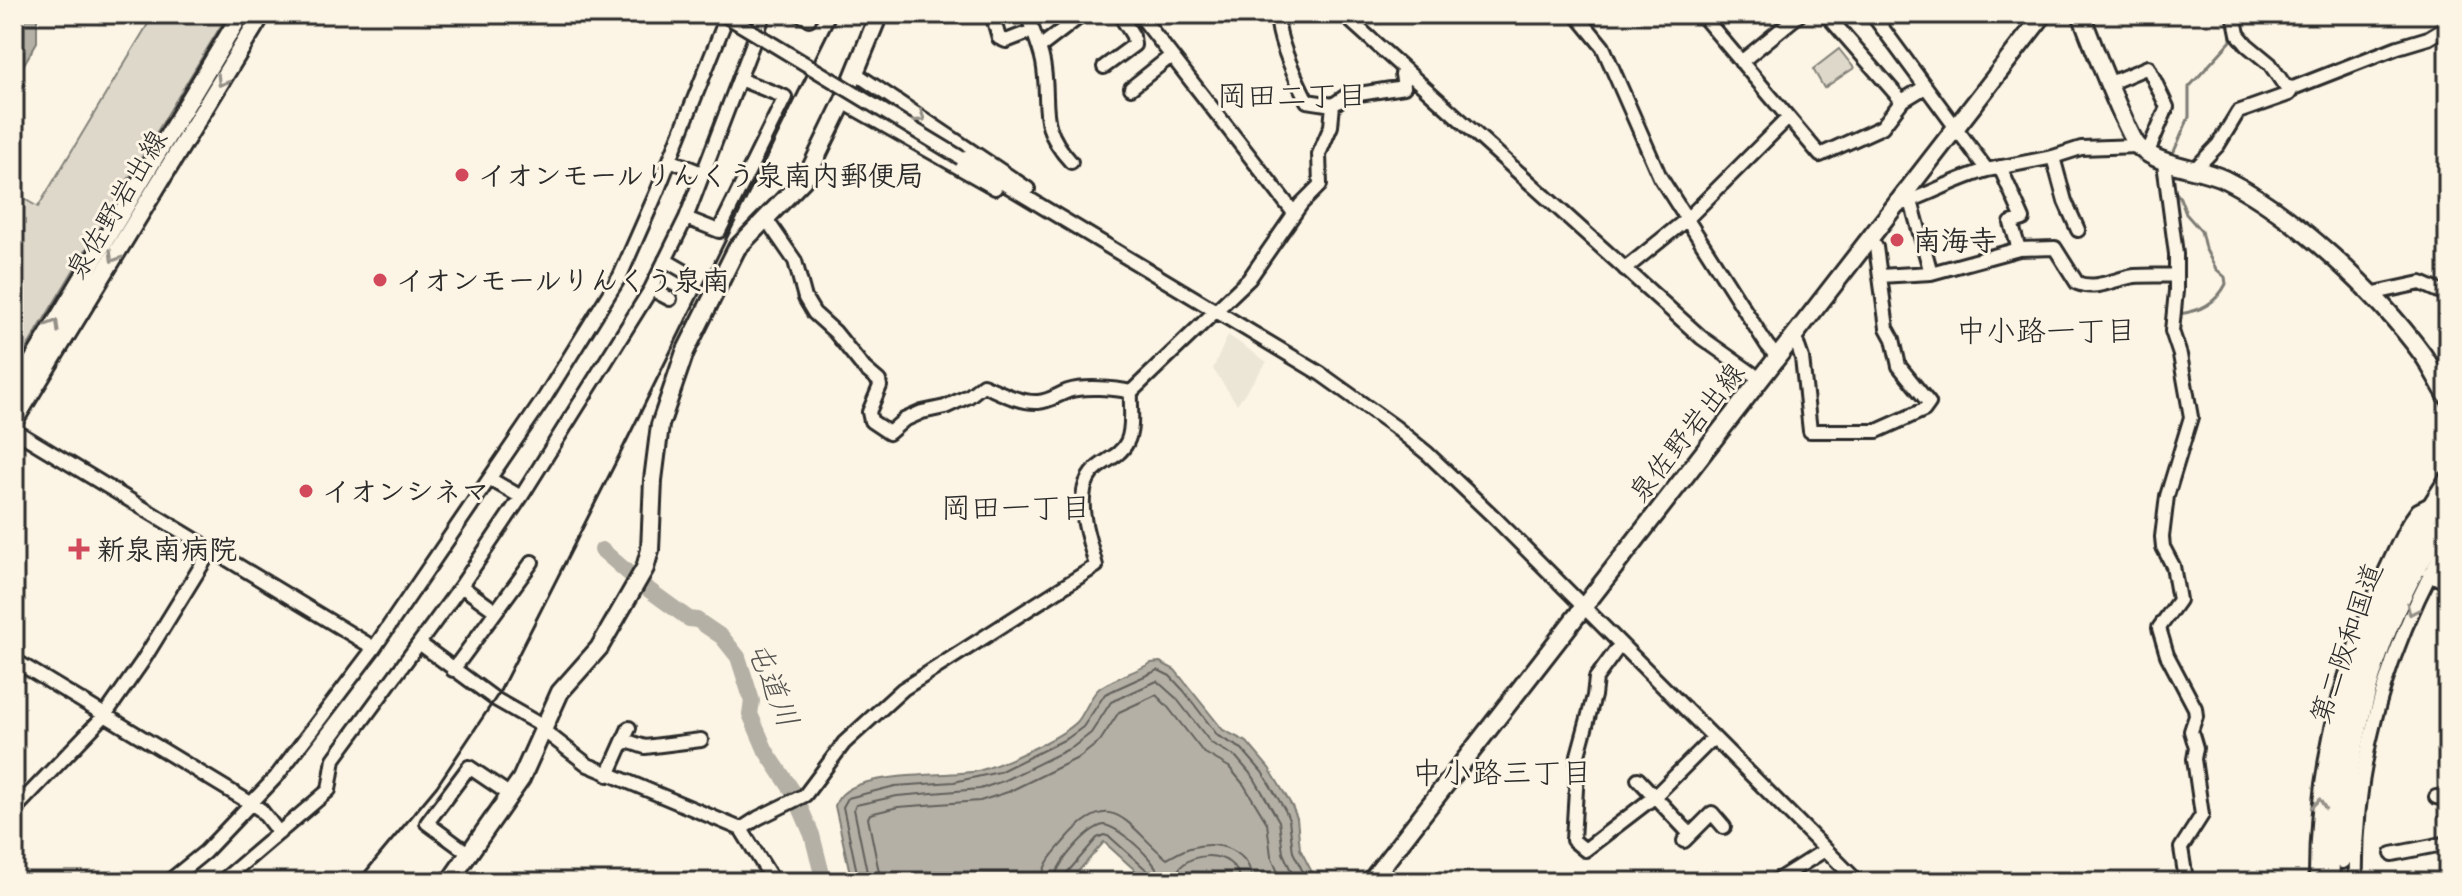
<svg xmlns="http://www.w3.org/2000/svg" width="2462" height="896" viewBox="0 0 2462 896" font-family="Pangolin,'Klee One',sans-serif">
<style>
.built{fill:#ece6d7}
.green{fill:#ded8ca;stroke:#84827a;stroke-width:2}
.water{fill:#b4b0a5;stroke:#7d7b74;stroke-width:2}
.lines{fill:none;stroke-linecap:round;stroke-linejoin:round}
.shore{stroke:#62605c;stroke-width:2}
.stream{stroke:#7d7b74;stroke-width:3}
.river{stroke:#b4b0a5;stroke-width:16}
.minor-casing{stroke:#2b2b2b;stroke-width:18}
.major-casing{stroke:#2b2b2b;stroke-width:22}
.highway-casing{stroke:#2b2b2b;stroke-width:24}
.minor{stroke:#fcf5e5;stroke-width:12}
.major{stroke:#fcf5e5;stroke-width:16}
.highway{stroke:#fcf5e5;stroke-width:18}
.rail{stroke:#2b2b2b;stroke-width:3}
.minor-bridge-casing{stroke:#2b2b2b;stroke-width:18;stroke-linecap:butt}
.minor-bridge{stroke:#fcf5e5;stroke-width:12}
.oneway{stroke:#949088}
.poi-dot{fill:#d1495b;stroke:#fcf5e5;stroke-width:3}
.labels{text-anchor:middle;stroke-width:6;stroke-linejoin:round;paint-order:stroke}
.poi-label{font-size:28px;font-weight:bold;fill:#2b2b2b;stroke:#fcf5e5;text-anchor:start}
.street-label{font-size:28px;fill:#2b2b2b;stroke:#fcf5e5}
.neighbourhood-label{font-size:30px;fill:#2b2b2b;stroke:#fcf5e5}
.water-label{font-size:30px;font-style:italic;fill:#545350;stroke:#fcf5e5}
</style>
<rect width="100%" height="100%" fill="#fcf5e5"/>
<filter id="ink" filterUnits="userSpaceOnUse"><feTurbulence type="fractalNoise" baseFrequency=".0125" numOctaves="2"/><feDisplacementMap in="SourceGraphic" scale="16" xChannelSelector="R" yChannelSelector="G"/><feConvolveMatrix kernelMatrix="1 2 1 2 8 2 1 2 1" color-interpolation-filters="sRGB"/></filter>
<g filter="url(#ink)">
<path class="built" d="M1228 335 1267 362 1237 404 1213 369Z"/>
<path class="green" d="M154 14H228L14 369V193L38 207Z
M1839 49 1854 68 1824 88 1813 69Z"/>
<path class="water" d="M14 14H37V42L14 81Z
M1160 662 1175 670 1223 730 1247 742 1269 768 1292 806 1297 818 1300 849 1317 882H1225C1209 868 1199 879 1182 882 1171 884 1159 882 1148 882L1104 842 1069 882H852L835 806C845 768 945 778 978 771 1000 765 1061 738 1077 722 1086 712 1090 694 1101 687 1117 677 1135 672 1151 663Z"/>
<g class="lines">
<path class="shore" d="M859 882 843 807 848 798 895 786 954 782 999 772 1068 738 1083 727 1105 694 1158 670 1170 676 1184 691 1218 736 1242 749 1262 772 1285 810 1289 820 1293 852 1308 882
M869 882 854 809 856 805 897 796 980 789 1003 781 1073 747 1091 733 1111 702 1157 681 1176 698 1211 743 1236 757 1254 778 1279 821 1283 853 1296 882
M881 882 868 818 870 814 898 807 980 801 1008 792 1080 757 1100 741 1119 712 1156 695 1167 706 1203 752 1229 767 1244 785 1267 823 1271 856 1282 882
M1042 882C1042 863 1055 852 1066 839 1113 785 1127 826 1167 859 1175 855 1182 850 1190 848 1217 840 1251 849 1252 882
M1054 882C1055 865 1087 828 1104 825 1121 827 1161 865 1162 882
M1064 882 1066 874 1097 838 1104 835 1110 837 1150 873 1152 882
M1174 882C1177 848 1238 847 1240 882"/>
<path class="stream" d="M2172 156 2189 117V87L2231 41 2230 24
M2171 186 2180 198 2186 214 2201 231 2205 248 2216 269 2225 277 2226 284C2216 304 2199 312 2178 314"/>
<path class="river" d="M602 550 632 576
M645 587 689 619 697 620 722 637 738 657 752 701 750 714 766 751 794 793 812 835 824 882"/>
<defs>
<path id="minor" d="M799 14 809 19
M992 14 999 38 1006 41 1032 31
M1027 14C1032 30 1040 46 1043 62 1051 105 1036 124 1071 162
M1139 14 1294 213
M1278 14C1275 35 1297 81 1307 101L1333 105
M1343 14 1702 338 1760 379
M1576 14 1603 47 1660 177 1767 345 1777 357
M1701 14 1820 155 1882 127 1902 101 1925 87
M1826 14 1902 101
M1872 14 1987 170 2053 157 2081 148 2137 146
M2234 14 2238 34 2247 45 2270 64 2285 86 2293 88 2398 47 2428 38 2448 26
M1044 44 1083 14
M1741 62 1800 14
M1104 67 1134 45 1133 36 1123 20 1125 14
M855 73 1028 189
M2110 83 2148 67 2167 107 2148 152
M1131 88 1171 56
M843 102 995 188
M2053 157 2065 201 2078 230
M961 158 1321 374 1395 427 1428 454 1496 519 1858 882
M670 160 702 173
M2164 163 2176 254V291L2172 331 2180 355 2191 417 2167 496 2162 537 2163 547 2173 566 2179 600 2159 628 2167 655 2195 708 2196 716 2191 731 2196 748 2194 759 2202 815 2181 848 2185 873 2182 882
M2195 169 2218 145 2238 112 2289 94 2293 88
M1911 201 1931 273
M1895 206C1927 196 1955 179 1987 170
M686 218 719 231 785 97 739 79
M766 219 795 261 805 298 814 313 835 332 864 368 879 381 880 386 869 412 871 421 889 433 904 420 922 412 945 407 969 396 983 385C1000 392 1019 403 1038 402 1050 401 1057 395 1068 391 1083 386 1115 388 1131 392L1249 279 1301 204 1320 185 1319 154 1331 126 1333 105 1346 96 1404 87 1402 74 1406 71
M2019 249 2055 248 2077 283C2097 291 2116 278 2135 276 2148 275 2162 276 2175 275
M665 260 684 271
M1625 269 1687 219 1788 118
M1880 276 1931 273 2019 249 2011 223 2023 219 2000 167
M651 289 670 299
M2370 294 2421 283 2448 295
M1794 335 1802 358 1810 431H1877L1924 410 1929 403 1899 366 1893 339 1887 328 1876 247 1870 239
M14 430 374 648
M490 479 521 497
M2429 574 2448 583
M461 586 494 610
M419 643 495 699 544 727
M1620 645 1596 678 1594 696 1578 755 1573 840 1585 850 1654 797 1713 738
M14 660 252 804 261 810 279 833
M453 670 532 562
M543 730 588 765 741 829 774 882
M624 740 645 747 701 740
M608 775 629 728
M1638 779 1690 834
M2436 797 2448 799
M14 810 105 715 142 662 211 550
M741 829 758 818 805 795 844 743 903 689 1096 566C1091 545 1081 520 1083 498 1086 459 1116 465 1127 442 1134 429 1130 406 1131 392
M1684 841 1712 813 1724 827
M468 853 427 823 469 767 509 794
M2392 854 2448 843
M168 882 205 852 276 777 374 648 545 397 620 276 657 192 728 14
M221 882 329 790 334 759 461 586 521 497 651 289 686 218 764 14
M1774 882 1825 850
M2316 882C2315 750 2349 640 2408 524L2418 510 2434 502
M2356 882C2353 761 2389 645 2448 541"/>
<path id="major" d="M2081 14C2088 33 2129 139 2139 147 2163 168 2196 166 2224 179 2293 213 2378 293 2423 355 2432 368 2439 383 2448 397
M14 392 241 14
M14 421 262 14
M449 882 521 779 560 692 599 648 645 568 650 550 653 480 660 425 685 352 737 248 803 180 812 166 843 102 879 14
M1370 882 2044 14"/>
<path id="highway" d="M2342 859C2343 765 2367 663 2410 579 2422 557 2435 536 2448 515
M2330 882C2325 747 2373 593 2448 481"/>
</defs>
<use href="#minor" class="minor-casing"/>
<use href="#major" class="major-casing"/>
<use href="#highway" class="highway-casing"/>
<use href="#minor" class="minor"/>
<use href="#major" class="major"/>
<use href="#highway" class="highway"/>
<path class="rail" d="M357 882 437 786 499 693 622 450 837 14"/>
<defs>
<path id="minor-bridge" d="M723 14 961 158"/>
</defs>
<use href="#minor-bridge" class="minor-bridge-casing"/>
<use href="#minor-bridge" class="minor-bridge"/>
</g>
<defs><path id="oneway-chevron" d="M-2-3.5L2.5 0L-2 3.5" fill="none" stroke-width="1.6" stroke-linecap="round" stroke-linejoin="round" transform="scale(2)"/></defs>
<g class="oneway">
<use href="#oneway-chevron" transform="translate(222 81) rotate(122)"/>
<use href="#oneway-chevron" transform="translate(920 117) rotate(34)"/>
<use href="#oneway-chevron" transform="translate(114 257) rotate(121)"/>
<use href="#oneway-chevron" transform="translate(54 325) rotate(-59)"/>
<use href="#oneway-chevron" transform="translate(2412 610) rotate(115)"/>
<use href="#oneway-chevron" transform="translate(2319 804) rotate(-84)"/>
</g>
</g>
<g class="poi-dot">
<circle cx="462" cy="175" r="8"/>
<circle cx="1897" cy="240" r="8"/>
<circle cx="380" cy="280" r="8"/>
<circle cx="306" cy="491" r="8"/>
<path d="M75 537h8v8h8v8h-8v8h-8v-8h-8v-8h8z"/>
</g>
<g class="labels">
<g class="poi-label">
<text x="478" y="185">イオンモールりんくう泉南内郵便局</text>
<text x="1913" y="250">南海寺</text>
<text x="396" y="290">イオンモールりんくう泉南</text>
<text x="322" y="501">イオンシネマ</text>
<text x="97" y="559">新泉南病院</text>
</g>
<g class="street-label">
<text transform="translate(116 204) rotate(-59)" y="10">泉佐野岩出線</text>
<text transform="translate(1686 432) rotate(-52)" y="10">泉佐野岩出線</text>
<text transform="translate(2346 643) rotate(-71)" y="10">第二阪和国道</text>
</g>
<g class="neighbourhood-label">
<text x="1292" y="106">岡田二丁目</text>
<text x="2046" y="341">中小路一丁目</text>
<text x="1016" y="518">岡田一丁目</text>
<text x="1502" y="783">中小路三丁目</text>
</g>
<g class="water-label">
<text transform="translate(773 684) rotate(68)" y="10">屯道川</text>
</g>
</g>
<rect width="2462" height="896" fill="none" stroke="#fcf5e5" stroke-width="48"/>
<rect x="24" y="24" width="2414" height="848" fill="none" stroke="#2b2b2b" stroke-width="3" filter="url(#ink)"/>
</svg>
